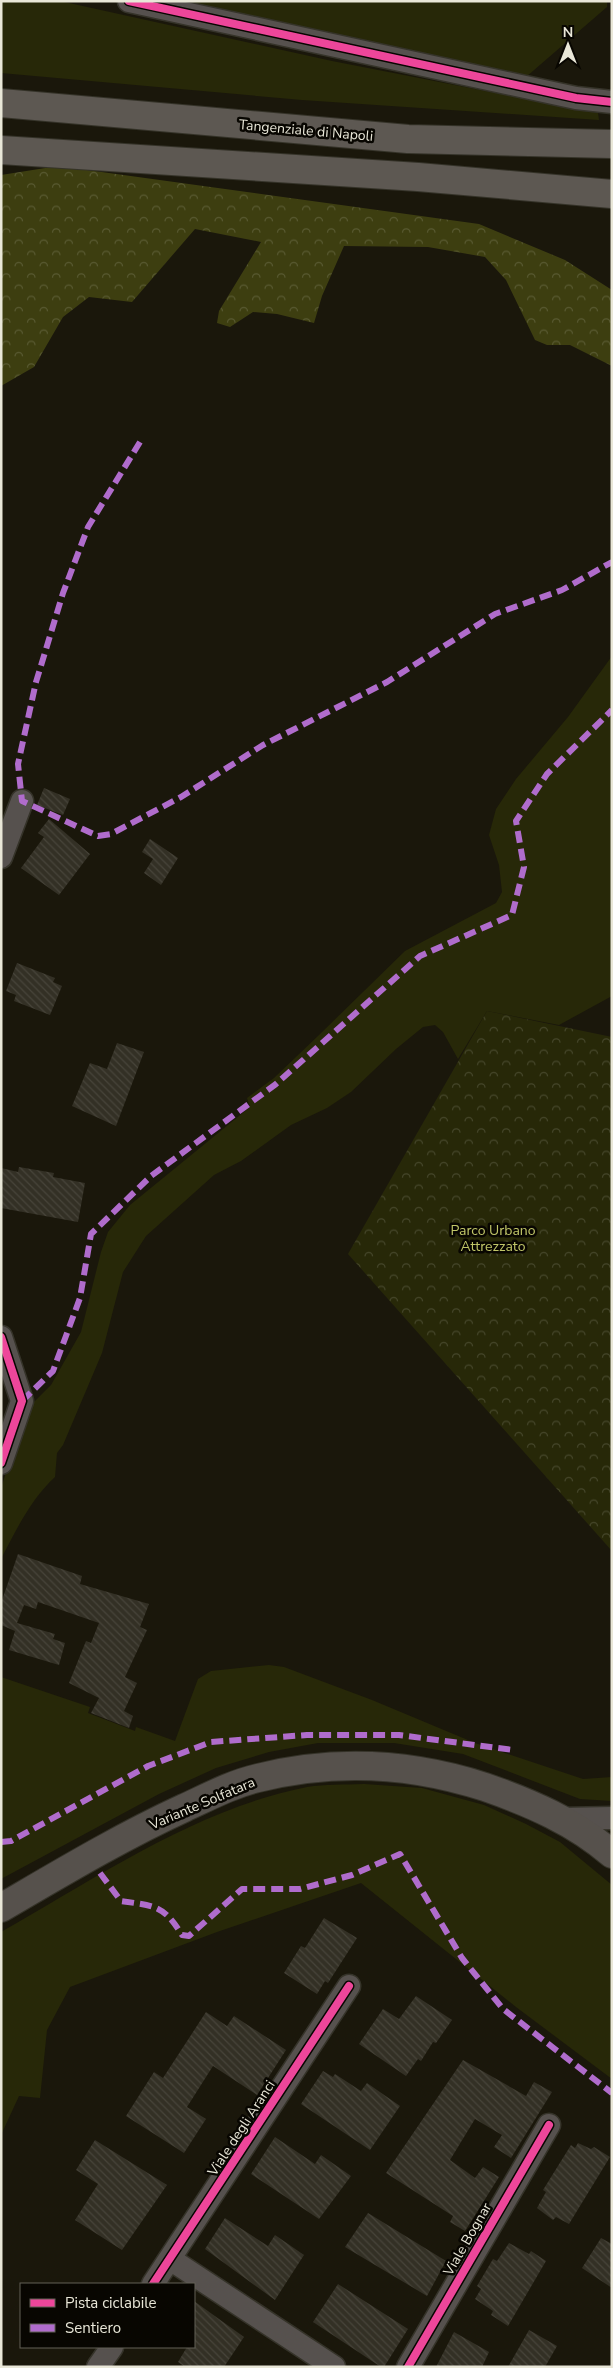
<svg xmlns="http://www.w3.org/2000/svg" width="613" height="2368" viewBox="0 0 613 2368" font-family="'Nunito Sans',sans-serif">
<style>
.grass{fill:#272808}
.forest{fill:url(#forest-crowns)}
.park{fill:url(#park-crowns)}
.building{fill:url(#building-back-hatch)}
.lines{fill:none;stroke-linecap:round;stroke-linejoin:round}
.minor-casing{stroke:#353329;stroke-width:25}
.primary-casing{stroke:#353329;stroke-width:30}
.motorway-casing{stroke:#353329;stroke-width:30}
.minor{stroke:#56514e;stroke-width:22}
.primary{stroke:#56514c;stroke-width:28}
.motorway{stroke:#5d5852;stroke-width:28}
.quiet{stroke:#b06ccc;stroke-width:6;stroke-dasharray:12 6;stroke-linecap:butt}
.cycleway-casing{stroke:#080601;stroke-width:11}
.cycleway{stroke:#ed469a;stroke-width:8}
.labels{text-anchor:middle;stroke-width:5;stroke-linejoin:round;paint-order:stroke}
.street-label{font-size:14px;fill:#e9e7d8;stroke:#080601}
.park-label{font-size:14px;fill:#c1c668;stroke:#080601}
</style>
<defs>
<pattern id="forest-crowns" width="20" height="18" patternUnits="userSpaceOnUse" patternTransform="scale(1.25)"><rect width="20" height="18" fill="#3d3e10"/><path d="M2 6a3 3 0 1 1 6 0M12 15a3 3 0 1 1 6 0" fill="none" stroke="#595a32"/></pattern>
<pattern id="park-crowns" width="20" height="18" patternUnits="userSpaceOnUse" patternTransform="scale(1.25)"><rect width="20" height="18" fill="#272808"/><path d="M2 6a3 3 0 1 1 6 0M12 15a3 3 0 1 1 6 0" fill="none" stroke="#46472b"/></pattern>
<pattern id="building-back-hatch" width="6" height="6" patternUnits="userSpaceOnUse" patternTransform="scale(1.25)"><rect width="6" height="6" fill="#333025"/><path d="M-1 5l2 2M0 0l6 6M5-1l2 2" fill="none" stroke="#47443a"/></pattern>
</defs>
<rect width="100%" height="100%" fill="#1a170b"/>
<path class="grass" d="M1 1H60L332 61 598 113 599 120 302 100 1 73Z
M180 1H607V7L526 77Z
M612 656V996L559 1025 487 1011 458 1059 443 1032 435 1025 423 1027 396 1049 351 1092 327 1108 291 1125 241 1161 214 1175 146 1236 123 1272 102 1353 63 1445 57 1453 55 1477C31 1499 16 1530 1 1559V1488L27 1409 51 1385 81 1332 101 1252 108 1232 130 1205 250 1107 247 1098 274 1078 319 1035 405 951 496 903 502 892 499 865 489 835 496 809 516 779 568 717Z
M269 1665 284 1667 372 1700 475 1743 583 1779 612 1777V1801L580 1799 463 1754 394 1743H318L269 1752 216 1768 159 1794 1 1879V1677L90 1707 88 1713 135 1731 136 1727 175 1741 198 1679 211 1671Z
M364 1784 422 1788 484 1805 526 1824 560 1842 612 1885V2079L516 2007 361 1883 217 1932 70 1987 47 2030 40 2098 19 2096 1 2135V1932C98 1877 196 1809 307 1787 325 1784 345 1785 364 1784Z"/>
<path class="forest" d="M58 166 479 224 565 260 612 290V366L570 345H547L535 340 506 280 485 257 428 247 344 246 322 296 314 323 277 314 253 312 230 327 217 323 219 311 261 242 195 229 132 302 89 297 63 317 34 367 1 386V175Z"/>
<path class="park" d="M487 1011 612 1037V1551L348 1254Z"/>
<path class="building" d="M44 788 70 799 63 815 37 805Z
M49 819 90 854 59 895 21 868 44 837 38 833Z
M150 839 178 858 161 885 144 873 153 859 142 852Z
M17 963 55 978 53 982 62 986 50 1015 14 1001 16 995 6 991Z
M117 1043 144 1052 116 1126 72 1106 90 1063 107 1069Z
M19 1167 54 1173 53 1177 85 1183 78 1222 1 1208V1168L18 1172Z
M18 1554 82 1576 80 1584 149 1604 140 1627 147 1630 125 1677 137 1683 124 1711 133 1716 129 1728 91 1713 99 1698 69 1683 86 1641 91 1643 99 1623 38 1602 36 1609 24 1605 17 1623 55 1634 53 1639 65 1643 59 1665 9 1650 15 1631 1 1625V1603Z
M324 1918 357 1938 328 1983 325 1981 317 1994 284 1973 301 1946 305 1948Z
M416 1996 452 2020 436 2043 433 2042 421 2061 418 2059 406 2076 359 2044 383 2009 399 2019Z
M206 2012 227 2026 234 2016 286 2050 257 2095 213 2066 187 2107 206 2119 184 2153 126 2116 154 2072 163 2078Z
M463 2060 526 2096 534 2082 552 2092 511 2158 494 2147 502 2135 475 2119 450 2160 475 2178 483 2167 499 2177 465 2231 450 2222 453 2216 386 2173Z
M323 2071 333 2077 335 2074 361 2091 367 2083 400 2106 370 2150 301 2104Z
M275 2137 315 2164 321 2155 351 2176 319 2219 251 2174Z
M95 2140 167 2185 122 2250 75 2220 98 2184 76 2170Z
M578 2143 591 2149 594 2147 610 2157 569 2224 556 2217 553 2220 537 2208 546 2192 543 2190 571 2145 575 2148Z
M368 2213 446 2261 427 2296 345 2247Z
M225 2218 268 2246 275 2235 304 2255 275 2300 205 2249Z
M601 2238 612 2244V2288L582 2268Z
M509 2243 529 2254 531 2251 546 2261 508 2326 491 2315 493 2311 475 2299 481 2289 477 2286 493 2259 497 2261Z
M338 2284 408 2329 384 2367H381L313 2322Z
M194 2301 244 2337 224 2367H185L178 2362 187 2347H194Z
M529 2330 557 2346 545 2367H508Z
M454 2332 489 2352 482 2367H436Z"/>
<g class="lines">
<defs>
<path id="minor" d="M129 1 576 98 612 102
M1 857 22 801
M1 1337 22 1401 1 1463
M562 1819 612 1818
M170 2259 334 2367
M153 2284 349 1986
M98 2367 112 2347
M408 2367 549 2125"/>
<path id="primary" d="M1 1908C61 1873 121 1837 184 1808 208 1797 232 1784 258 1778 334 1759 411 1763 485 1787 531 1803 575 1822 612 1854"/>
<path id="motorway" d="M1 103 408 139 612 144
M1 150 418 177 612 194"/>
</defs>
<use href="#minor" class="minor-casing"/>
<use href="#primary" class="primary-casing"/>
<use href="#motorway" class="motorway-casing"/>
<use href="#minor" class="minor"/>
<use href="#primary" class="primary"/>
<use href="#motorway" class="motorway"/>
<path class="quiet" d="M140 442 88 527 63 593 36 682 18 764 22 801 98 836 111 834 181 797 263 745 387 682 495 614 562 590 612 562
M22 1401 53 1371 80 1298 91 1234 151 1176 276 1084 420 956 512 915 524 867 516 821 547 774 612 710
M1 1842 11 1841 148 1766 211 1742 307 1735H399L513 1750
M100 1873 121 1901C154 1906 163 1904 182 1935L189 1936 242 1889H300L352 1875 400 1854 462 1958 503 2009 612 2093"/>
<defs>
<path id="cycleway" d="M129 1 576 98 612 102
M1 1337 22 1401 1 1463
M153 2284 349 1986
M408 2367 549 2125"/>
</defs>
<use href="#cycleway" class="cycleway-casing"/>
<use href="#cycleway" class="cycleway"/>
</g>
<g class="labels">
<g class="street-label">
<text transform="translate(306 130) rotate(5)" y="5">Tangenziale di Napoli</text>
<text transform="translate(202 1803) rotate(-23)" y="5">Variante Solfatara</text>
<text transform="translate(241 2128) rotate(-57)" y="5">Viale degli Aranci</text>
<text transform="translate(467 2239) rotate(-60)" y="5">Viale Bognar</text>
</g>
<g class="park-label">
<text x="493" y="1235">Parco Urbano<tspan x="493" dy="16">Attrezzato</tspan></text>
</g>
</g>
<rect width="613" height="2368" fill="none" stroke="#e9e7d8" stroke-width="5"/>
<rect x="20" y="2283" width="175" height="65" fill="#080601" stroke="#626057"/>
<rect x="30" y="2299" width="25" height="8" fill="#ed469a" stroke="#626057"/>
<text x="65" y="2308" font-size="15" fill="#e9e7d8">Pista ciclabile</text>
<rect x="30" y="2324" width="25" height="8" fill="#b06ccc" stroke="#626057"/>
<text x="65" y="2333" font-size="15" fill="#e9e7d8">Sentiero</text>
<g transform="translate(568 45)" stroke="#080601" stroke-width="4" paint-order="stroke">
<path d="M0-4L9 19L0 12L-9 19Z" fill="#e9e7d8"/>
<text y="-8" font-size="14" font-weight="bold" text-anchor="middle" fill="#e9e7d8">N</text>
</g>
</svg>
